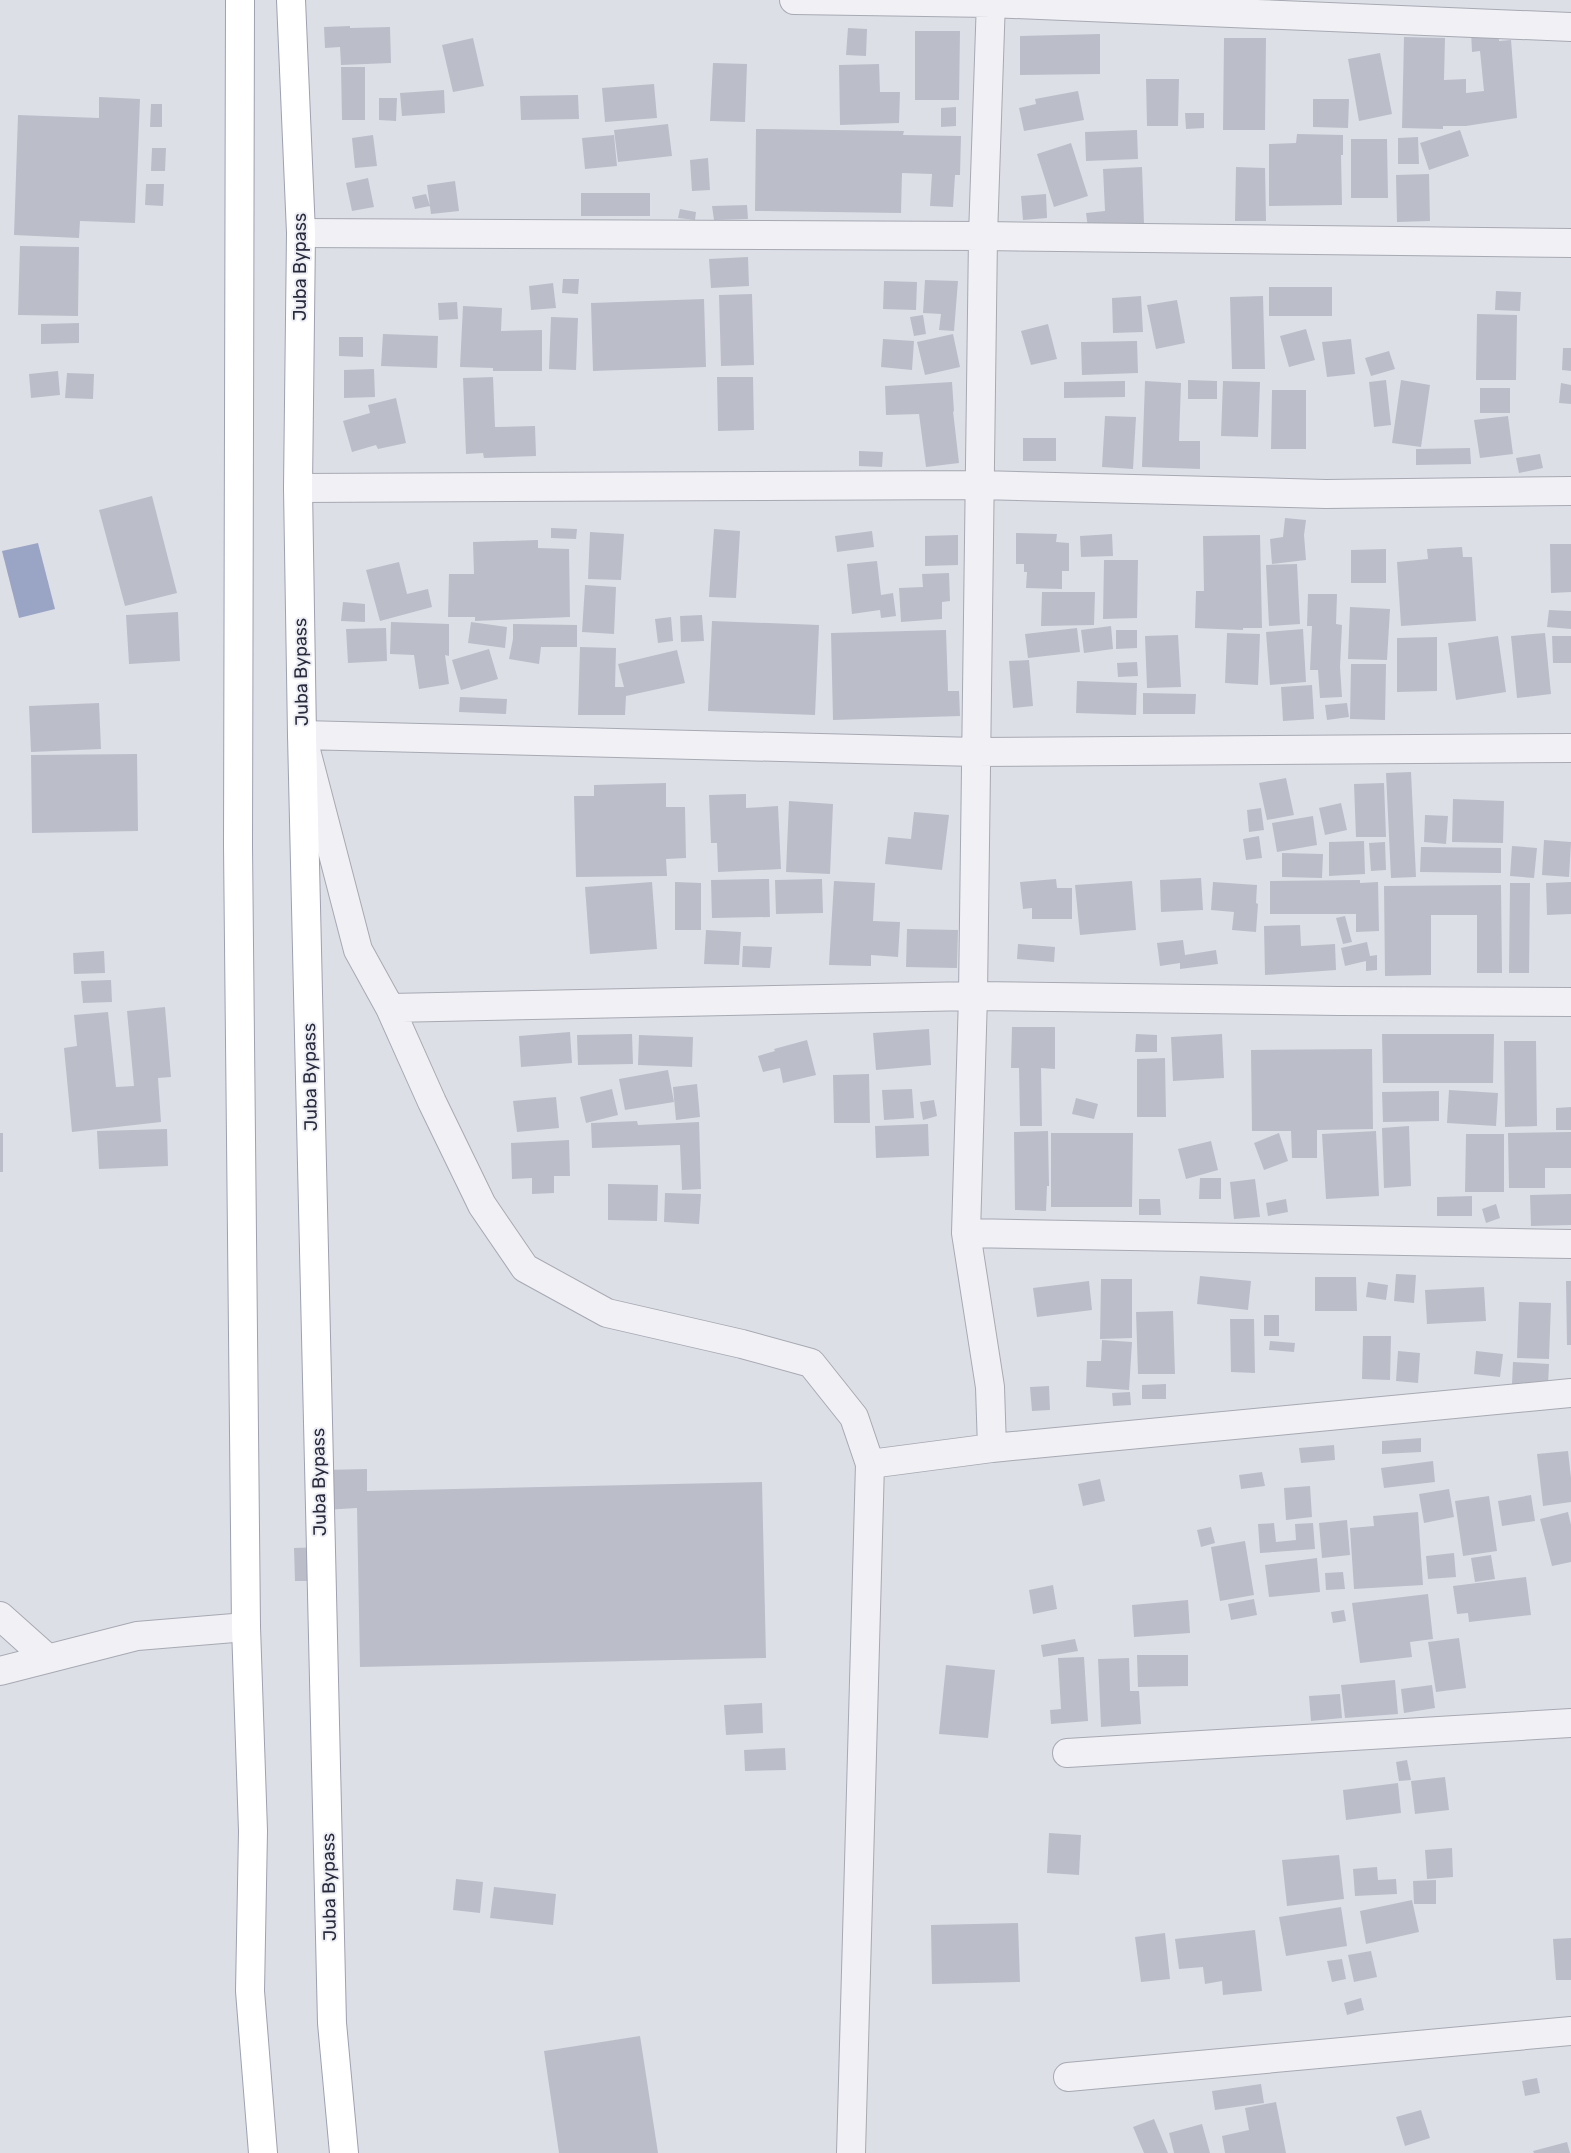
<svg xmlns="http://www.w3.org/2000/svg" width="1571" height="2153" viewBox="0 0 1571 2153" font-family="Rubik,sans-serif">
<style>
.water{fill:#9aa4c4}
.building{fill:#bbbdc9}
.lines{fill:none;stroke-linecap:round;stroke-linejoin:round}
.minor-casing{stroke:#a7a9b3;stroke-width:30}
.major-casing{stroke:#9ea1b1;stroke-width:30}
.minor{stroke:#f0f0f5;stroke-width:28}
.major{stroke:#fff;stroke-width:28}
.labels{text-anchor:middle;stroke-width:4;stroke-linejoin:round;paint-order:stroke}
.street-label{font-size:18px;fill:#282a3c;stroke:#edeef4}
</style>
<rect width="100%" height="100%" fill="#dddfe6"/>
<path class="water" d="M38 543 55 609 19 618 2 551Z"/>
<path class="building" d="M350 26V28L390 27 391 63 341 65 340 47 325 48 324 27Z
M848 28 867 29 866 56 846 55Z
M1498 29 1499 41 1511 40 1517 118 1466 126H1443V129L1402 128 1404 37 1445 38 1444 80 1466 79V93L1484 91 1480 51 1472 52 1471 31Z
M915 31H960L959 100H915Z
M1100 34V74L1020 75V36Z
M473 38 484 86 453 92 442 45Z
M1224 38H1266L1265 130H1223Z
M1380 53 1392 114 1359 121 1348 59Z
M713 63 747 64 745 122 710 121Z
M879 64 880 92H900L899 123 840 125 839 65Z
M341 67H365V120H342Z
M1146 79H1179L1178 126H1147Z
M654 84 657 118 605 122 602 88Z
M444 90 445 113 402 116 400 93Z
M1078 91 1084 120 1024 131 1019 108 1036 104 1035 99Z
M578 95 579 119 521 120 520 96Z
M99 97 140 99 135 223 80 221 79 238 14 235 18 115 99 118Z
M379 98H397L396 121 379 120Z
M1313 99H1349L1348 128 1313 127Z
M151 104H162V127H150Z
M956 107V126L941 127V108Z
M1185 113H1204V128L1186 129Z
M668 124 672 156 618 162 614 130Z
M756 129 904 131 903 135 961 136 960 175H955L953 207 930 206 932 174 902 173 901 213 755 211Z
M1137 130 1138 159 1086 161 1085 132Z
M1460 130 1469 156 1429 170 1420 143Z
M1297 134 1343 135V155H1341L1342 205 1269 206V144L1296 143Z
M373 135 377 166 355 168 352 138Z
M614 135 617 166 585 169 582 138Z
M1418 137 1419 164H1398V138Z
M1351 139H1387L1388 198H1351Z
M1071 143 1088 196 1054 207 1037 154Z
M152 148H166L165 171H151Z
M708 158 710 190 692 191 690 160Z
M1142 167 1144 224 1088 228 1086 213 1105 211 1103 169Z
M1236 167 1265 168 1266 221H1235Z
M1429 174 1430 221 1397 222 1396 175Z
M368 178 374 207 352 211 346 183Z
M455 181 459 211 431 214 427 185Z
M146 184H164L163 206 145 205Z
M581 193H650V216H581Z
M426 194 430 206 415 209 412 197Z
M1046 194 1047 218 1023 220 1021 196Z
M747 205 748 219 714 220 712 206Z
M680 209 696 212 695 220 678 218Z
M20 246 79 247 78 316 18 315Z
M748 257 749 286 711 288 709 259Z
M563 279H579L578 294 562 293Z
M925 280 958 281 954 331 939 330 941 314 923 313Z
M884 281 917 282 916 310 883 309Z
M553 283 556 308 531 310 529 286Z
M1269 287H1332V316H1269Z
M1496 291 1521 292 1520 311 1495 310Z
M752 294 754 365 721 366 719 295Z
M1141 296 1143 332 1113 333 1112 298Z
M1263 296 1265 369H1232L1230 297Z
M704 299 706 367 593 371 591 303Z
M1177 300 1185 343 1156 349 1147 305Z
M457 302 458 319 439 320 438 303Z
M463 306 502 308 501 331 542 330V371H493V368L460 367Z
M1477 314 1517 315 1516 380H1476Z
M923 315 926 334 914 336 910 317Z
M551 317 578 318 576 370 549 369Z
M79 323V343L41 344V324Z
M1048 324 1057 359 1031 365 1021 331Z
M1306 329 1315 360 1289 367 1280 336Z
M383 334 438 336 437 368 381 366Z
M953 334 960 367 925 375 917 342Z
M339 337H363V357L339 356Z
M883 339 914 341 912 370 881 367Z
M1351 339 1355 374 1327 377 1322 342Z
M1137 341 1138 373 1082 375 1081 342Z
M1563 348H1571V371L1562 370Z
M1389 351 1395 369 1371 376 1365 358Z
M374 369 375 397 344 398V370Z
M58 371 60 395 31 398 29 374Z
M67 373 94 374 93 399 65 398Z
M493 377 495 427 535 426 536 456 484 458 483 453 466 454 463 378Z
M717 377H753L754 430 718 431Z
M1188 380 1217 381V399H1188Z
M1386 380 1391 425 1374 427 1369 382Z
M1401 380 1430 385 1421 447 1392 443Z
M1125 381V397L1064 398V382Z
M1145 381 1181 383 1179 441H1200V469L1142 467Z
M1223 381 1260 382 1258 437 1221 436Z
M952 382 954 412 953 411 959 463 926 467 919 414 886 415 885 386Z
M1561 383 1571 385V404L1559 403Z
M1480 388H1510V413H1480Z
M1272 390H1306V449H1271Z
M396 398 406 443 378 449 376 445 352 452 343 421 370 413 368 405Z
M1105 416 1136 417 1133 469 1102 467Z
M1508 416 1513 454 1480 458 1474 420Z
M1023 438H1056V461H1023Z
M1470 448 1471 464 1416 465V449Z
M859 451 883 452 882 467 859 466Z
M1540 454 1543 468 1519 473 1516 458Z
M152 496 177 593 125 606 99 510Z
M1285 518 1306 520 1304 535 1306 560 1272 564 1270 539 1283 537Z
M551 528 577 529 576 539 551 538Z
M714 529 740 531 736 598 709 597Z
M872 531 874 547 837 552 835 536Z
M590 532 624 534 621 580 588 579Z
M1016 533 1057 534 1056 542 1069 543V571H1062V589L1026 588 1027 572H1024V564H1016Z
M1112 534 1113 556 1081 557 1080 536Z
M958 535V565L925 566V536Z
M1260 535 1262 628H1243V630L1195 628 1196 591H1204L1203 536Z
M538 540V548L569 549 570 617 475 621V617H448L449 574H474L473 542Z
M1550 544H1571V592L1551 593Z
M1462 547 1463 557H1472L1476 621 1401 626 1397 562 1428 559 1427 549Z
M1386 549V583H1351V550Z
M1104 560H1138L1137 618 1103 619Z
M877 561 881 595 893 593 896 616 881 618 880 610 852 614 847 564Z
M399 562 407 594 428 589 432 607 380 621 366 570Z
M1297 564 1300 624 1269 626 1266 565Z
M949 573 950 601 942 602V619L901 622 899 588 923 587 922 574Z
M585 585 616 587 614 634 582 632Z
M1042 592H1095L1094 625 1041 626Z
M1308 594H1337L1336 624 1342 625 1340 667 1342 697 1320 698 1318 670H1310L1312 626H1307Z
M343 602 365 604V622L341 621Z
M1350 607 1390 609 1387 660 1348 659Z
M1549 610 1571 611V629L1547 627Z
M178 612 180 661 129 664 126 615Z
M702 615 704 641 681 642 680 616Z
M671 617 673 641 658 643 655 619Z
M712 621 819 625 815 715 708 711Z
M391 622 449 624V656L445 655 449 684 419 689 414 655 390 654Z
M471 622 507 627 505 648 468 643Z
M513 624 577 625V647H541L539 664 509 659 513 639Z
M1111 626 1113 649 1084 653 1081 630Z
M386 628 387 661 348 663 346 629Z
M1077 628 1080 652 1028 658 1025 634Z
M1303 629 1306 682 1270 685 1266 632Z
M946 630 948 691H959L960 716 833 720 831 633Z
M1116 630H1137V648L1116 649Z
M1227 633 1260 634 1258 685 1225 683Z
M1545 633 1551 694 1517 698 1511 636Z
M1178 635 1181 687 1147 688 1145 636Z
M1498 636 1506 692 1456 700 1448 643Z
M1552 636H1571V663H1553Z
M1437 637V691L1397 692V638Z
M580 647 616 648 615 687H624L618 664 677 650 685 683 626 696 625 715H578Z
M489 649 498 679 461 690 452 660Z
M1029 660 1033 706 1013 708 1009 661Z
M1137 662 1138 676 1118 677 1117 663Z
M1351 664H1386L1385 720 1350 719Z
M1077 681 1137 683 1136 715 1076 713Z
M1312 685 1314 719 1283 721 1281 687Z
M1143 693 1196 694 1195 714H1143Z
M460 697 507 699 506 714 459 712Z
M99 703 101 749 31 752 29 706Z
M1347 703 1349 717 1327 720 1325 705Z
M137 754 138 831 32 833 31 755Z
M1411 772 1416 877 1391 878 1386 773Z
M1286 778 1294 815 1267 820 1259 783Z
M666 783V807H685L686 858 666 859 667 876 576 877 574 796H594V785Z
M1384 783 1386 837H1356L1354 784Z
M746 794V808L778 806 781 869 718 872 717 843H711L709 795Z
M1453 799 1504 801 1503 843 1452 842Z
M789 801 833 804 830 874 786 872Z
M1341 803 1347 830 1325 835 1319 808Z
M1261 808 1264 830 1249 832 1247 810Z
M914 812 949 815 942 870 885 864 888 837 911 839Z
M1425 815 1448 816 1446 844 1424 842Z
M1313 816 1317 845 1277 852 1272 823Z
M1259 836 1262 858 1246 860 1243 839Z
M1544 840 1571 842 1569 877 1542 875Z
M1364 841 1365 874 1329 876V842Z
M1385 842 1386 870 1371 871 1369 843Z
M1512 846 1537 848 1534 878 1510 876Z
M1421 847 1501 848V873L1420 872Z
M1282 853 1323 854 1322 878 1282 877Z
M1201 878 1203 910 1161 912 1160 880Z
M769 879 770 917 712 918 711 880Z
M822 879 823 913 776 914 775 880Z
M1056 879 1057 888H1072V919H1032V908L1023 909 1020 882Z
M1360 880V883L1378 882 1379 931 1356 932V914H1270V881Z
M834 881 875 883 873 921 900 922 898 957 871 955V966L829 965Z
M1132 881 1136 930 1080 935 1075 885Z
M652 882 657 949 590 954 585 887Z
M675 882 701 883V930H675Z
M1213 882 1257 885 1256 903 1258 904 1256 932 1232 930 1234 912 1211 910Z
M1571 882V914L1547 915 1546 883Z
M1510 883H1530L1529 973H1509Z
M1501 885 1502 973H1477V915H1431V975L1385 976 1384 886Z
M1345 916 1352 942 1343 944 1336 918Z
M1300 925 1301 946 1335 944 1336 970 1265 975 1264 926Z
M907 929 958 930 957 968 906 967Z
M706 930 741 932 739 965 704 964Z
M1183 940 1185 955 1216 950 1218 964 1180 969V963L1160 966 1157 943Z
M1367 942 1370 956 1377 955V970L1366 971V961L1345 966 1341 948Z
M1018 944 1055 947 1054 962 1017 959Z
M743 946 772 947 770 968 742 967Z
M104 951 105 973 74 974 73 953Z
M111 980 112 1002 83 1003 81 981Z
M165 1007 171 1077 158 1078 161 1122 72 1132 64 1048 77 1046 74 1015 108 1012 116 1087 134 1086 127 1011Z
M1012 1027H1055V1069L1041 1068 1042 1126H1020L1019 1068H1011Z
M929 1029 931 1065 876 1070 873 1033Z
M570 1032 572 1063 521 1067 519 1036Z
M632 1034 633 1064 578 1065 577 1035Z
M1136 1034 1157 1035V1052H1135Z
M1222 1034 1224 1078 1173 1081 1171 1037Z
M1382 1034H1494L1493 1083H1383Z
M639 1035 693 1037 692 1067 638 1065Z
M807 1040 816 1075 783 1083 780 1068 763 1072 758 1056 775 1051 774 1049Z
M1504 1041H1536L1537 1126 1505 1127Z
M1372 1049 1373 1129 1317 1130V1158H1292L1291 1131H1252L1251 1050Z
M1165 1058 1166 1117H1137V1059Z
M668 1070 674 1102 625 1110 619 1079Z
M869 1074 870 1123H834L833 1075Z
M697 1084 700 1117 676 1120 673 1087Z
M612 1089 618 1115 586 1123 580 1097Z
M912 1089 914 1118 884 1120 882 1090Z
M1449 1090 1498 1093 1496 1126 1447 1123Z
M1439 1091V1121L1383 1122 1382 1092Z
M556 1097 559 1128 517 1132 513 1101Z
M1076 1098 1098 1104 1094 1119 1072 1114Z
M934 1100 937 1116 923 1120 920 1102Z
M1571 1107V1130H1556V1108Z
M637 1121 638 1125 699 1122 701 1189 682 1190 680 1145 592 1148 591 1123Z
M928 1124 929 1156 876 1158 875 1126Z
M1409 1126 1411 1186 1384 1188 1382 1128Z
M167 1129 168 1166 99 1169 97 1131Z
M1048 1131 1049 1186H1047L1046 1211 1015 1210 1014 1132Z
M1376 1131 1379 1196 1326 1199 1322 1134Z
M1571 1132V1168H1545V1188H1509L1508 1133Z
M0 1133H3V1172H0Z
M1051 1133H1133L1132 1207H1051Z
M1279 1133 1288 1161 1264 1170 1254 1143Z
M1466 1134H1504V1192H1465Z
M569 1140 570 1176H554V1193L532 1194V1178L512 1179 511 1143Z
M1211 1141 1218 1170 1186 1179 1178 1149Z
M1200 1178H1221V1199H1199Z
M1255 1179 1260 1217 1234 1219 1230 1182Z
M608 1184 658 1185 657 1221 608 1220Z
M665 1193 701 1194 699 1224 664 1222Z
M1571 1194V1225L1531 1226 1530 1195Z
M1472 1196V1216H1437V1197Z
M1139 1199H1160L1161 1215H1139Z
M1286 1199 1288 1212 1268 1216 1266 1203Z
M1496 1204 1500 1218 1486 1223 1482 1209Z
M1396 1274 1416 1275 1414 1303 1394 1301Z
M1200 1276 1251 1281 1248 1310 1197 1304Z
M1315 1277H1356L1357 1311H1315Z
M1101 1279H1132V1338L1100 1339Z
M1089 1281 1092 1310 1037 1317 1033 1288Z
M1566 1281H1571V1345H1567Z
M1368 1282 1388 1285 1386 1300 1366 1297Z
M1484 1287 1486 1321 1427 1324 1425 1290Z
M1519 1302 1551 1303 1549 1359 1517 1358Z
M1173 1311 1175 1374H1138L1136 1312Z
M1264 1315H1279V1336H1264Z
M1230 1319H1254L1255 1373 1231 1372Z
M1363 1336H1391L1390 1380 1362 1379Z
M1102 1340 1132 1342 1129 1390 1086 1387 1087 1361H1101Z
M1270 1341 1295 1343 1294 1352 1269 1350Z
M1398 1351 1420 1353 1418 1383 1396 1381Z
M1476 1351 1503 1354 1500 1377 1474 1374Z
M1513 1362 1549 1364 1548 1385 1512 1384Z
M1166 1384V1399H1142V1385Z
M1049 1386 1050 1410 1032 1411 1030 1387Z
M1130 1392 1131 1405 1113 1406 1112 1393Z
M1421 1438V1452L1382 1454V1441Z
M1334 1445 1335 1460 1301 1463 1299 1448Z
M1568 1451 1571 1478V1502L1543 1506 1537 1454Z
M1433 1461 1435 1482 1384 1488 1381 1468Z
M367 1469V1491L762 1482 766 1658 360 1667 357 1508 324 1510 323 1470Z
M1262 1472 1265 1486 1241 1489 1239 1475Z
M1100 1479 1105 1501 1083 1506 1078 1484Z
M1310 1486 1312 1517 1286 1520 1284 1488Z
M1449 1489 1454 1517 1424 1523 1419 1494Z
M1531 1495 1535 1521 1502 1526 1498 1501Z
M1489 1496 1497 1551 1463 1556 1455 1501Z
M1418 1512 1423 1585 1354 1589 1350 1528 1374 1526 1373 1516Z
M1568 1512 1571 1525V1562L1552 1566 1540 1519Z
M1347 1520 1350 1555 1322 1558 1319 1523Z
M1274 1523 1276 1542 1296 1540 1295 1524 1313 1523 1315 1549 1260 1553 1258 1524Z
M1211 1527 1215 1543 1201 1547 1197 1530Z
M1245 1541 1254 1595 1220 1601 1211 1547Z
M326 1547 314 1581H295L294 1548Z
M1454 1553 1456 1577 1428 1579 1426 1556Z
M1491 1555 1495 1579 1475 1582 1471 1558Z
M1317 1558 1320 1592 1269 1597 1265 1565Z
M1343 1572 1345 1589 1326 1590 1325 1573Z
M1526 1577 1531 1615 1469 1622 1468 1613 1457 1614 1453 1586Z
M1053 1585 1057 1609 1033 1614 1029 1590Z
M1428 1594 1433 1639 1410 1642 1412 1657 1360 1663 1352 1603Z
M1254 1599 1257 1615 1231 1620 1228 1604Z
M1188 1600 1190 1633 1134 1637 1132 1605Z
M1344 1610 1346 1621 1333 1623 1331 1612Z
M1459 1638 1466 1688 1436 1692 1428 1642Z
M1075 1639 1078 1651 1043 1657 1041 1645Z
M1137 1655H1188V1686L1138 1687Z
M1084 1657 1088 1721 1051 1724 1050 1710 1061 1709 1058 1658Z
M1129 1658 1130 1691H1139L1141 1724 1101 1727 1098 1659Z
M946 1665 995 1670 988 1738 939 1734Z
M1395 1680 1398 1714 1345 1718 1341 1685Z
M1432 1685 1435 1708 1404 1713 1401 1689Z
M1340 1694 1342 1718 1311 1721 1309 1696Z
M762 1703 763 1733 726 1735 724 1705Z
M785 1748 786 1770 745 1771 744 1750Z
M1407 1760 1411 1780 1399 1781 1396 1762Z
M1445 1777 1449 1810 1415 1814 1411 1781Z
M1398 1783 1401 1813 1346 1820 1343 1790Z
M1049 1833 1081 1835 1079 1875 1047 1873Z
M1452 1848 1453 1877 1427 1879 1425 1850Z
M1339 1855 1344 1899 1287 1906 1282 1860Z
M1377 1867 1378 1880 1396 1879 1397 1894 1355 1896 1353 1869Z
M456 1879 483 1882 480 1913 453 1910Z
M1436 1880V1904H1414L1413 1881Z
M494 1887 556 1894 553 1925 490 1918Z
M1412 1900 1419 1932 1366 1944 1360 1911Z
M1341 1907 1347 1946 1286 1956 1279 1917Z
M1018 1923 1020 1982 932 1984 931 1925Z
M1255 1930 1262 1991 1223 1995 1222 1981 1205 1984 1203 1967 1179 1969 1175 1939Z
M1165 1933 1170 1979 1141 1982 1135 1937Z
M1571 1938V1980H1556L1553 1939Z
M1371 1951 1377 1977 1354 1982 1348 1955Z
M1342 1959 1346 1979 1332 1982 1327 1961Z
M1361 1998 1364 2010 1347 2015 1344 2003Z
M640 2036 658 2153H559L544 2051Z
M1537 2078 1540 2093 1525 2096 1522 2081Z
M1261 2084 1264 2103 1215 2110 1212 2091Z
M1276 2102 1286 2153H1225L1222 2136 1249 2130 1245 2108Z
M1421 2110 1430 2138 1405 2146 1396 2117Z
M1154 2119 1168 2153H1144L1133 2127Z
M1202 2124 1210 2153H1174L1169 2133Z
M1567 2142 1570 2153H1534L1533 2151Z"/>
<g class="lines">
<defs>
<path id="minor" d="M794 0 991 3 1571 27
M991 0 983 236 973 996 966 1233 990 1387 992 1448
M301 233 983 236 1571 243
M298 488 979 485 1326 494 1571 491
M390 1008 973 996 1339 1001 1571 1002
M966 1233 1571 1244
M870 1464 992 1448 1571 1393
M0 1616 47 1658
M0 1671 137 1636 246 1627
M1067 1753 1571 1723
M1068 2077 1571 2031
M851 2153 870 1464 854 1417 811 1363 742 1344 607 1313 525 1268 482 1205 432 1102 390 1008 358 950 302 735 976 752 1571 748"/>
<path id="major" d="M240 0 238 846 246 1627 253 1831 250 1991 263 2153
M291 0 301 233 298 488 302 735 332 2023 344 2153"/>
</defs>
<use href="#minor" class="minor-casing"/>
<use href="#major" class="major-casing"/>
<use href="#minor" class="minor"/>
<use href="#major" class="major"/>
</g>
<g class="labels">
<g class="street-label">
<text transform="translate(300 267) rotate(-90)" y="6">Juba Bypass</text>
<text transform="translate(301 672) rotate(-91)" y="6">Juba Bypass</text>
<text transform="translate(310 1077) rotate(-91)" y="6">Juba Bypass</text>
<text transform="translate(319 1482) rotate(-91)" y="6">Juba Bypass</text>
<text transform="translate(329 1887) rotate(-91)" y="6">Juba Bypass</text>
</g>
</g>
</svg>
